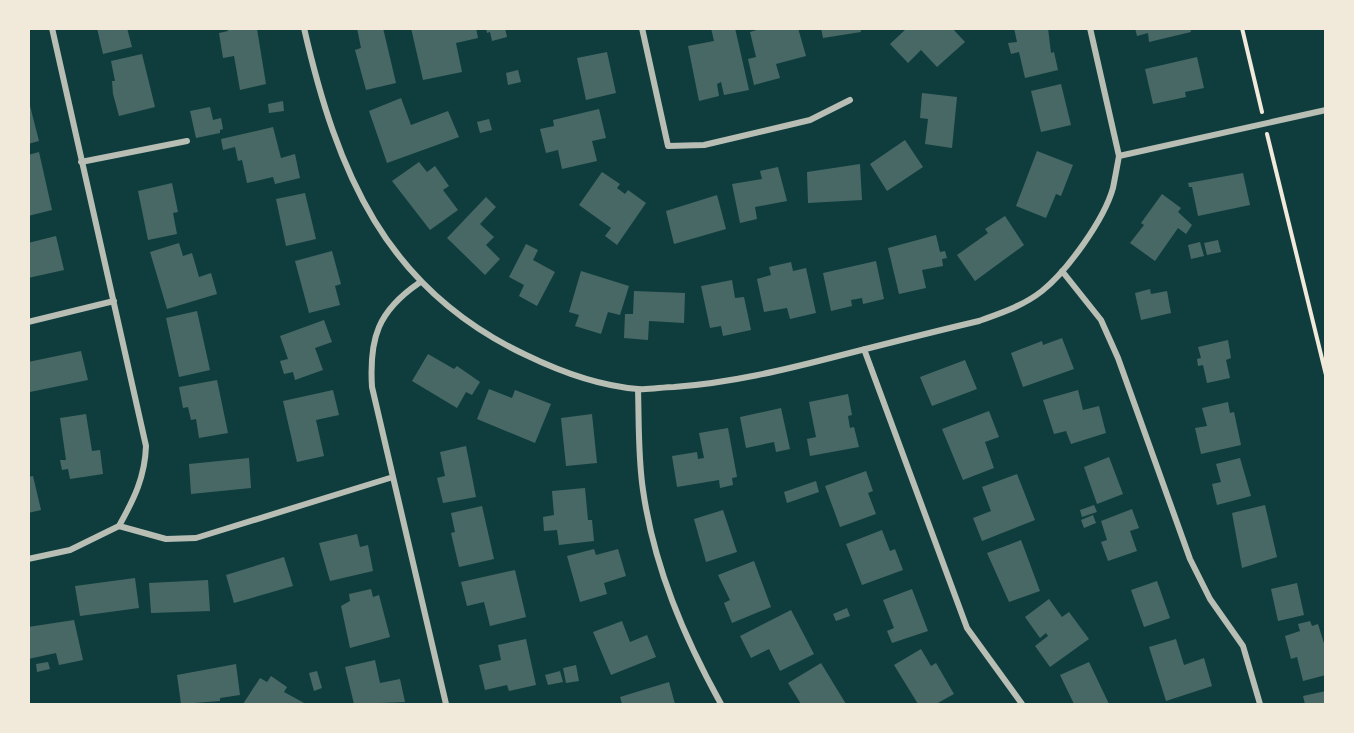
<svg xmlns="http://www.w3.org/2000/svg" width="1354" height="733" viewBox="0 0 1354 733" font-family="Arial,sans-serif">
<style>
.building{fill:#486865}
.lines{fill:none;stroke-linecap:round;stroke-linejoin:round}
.path{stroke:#f1e9da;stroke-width:4}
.minor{stroke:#b8beb3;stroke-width:6}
</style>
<rect width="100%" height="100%" fill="#0f3d3e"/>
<path class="building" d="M97 28H127L132 47 103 54Z
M227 28 257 29 266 84 240 90 234 56 223 58 219 33 228 31Z
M357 28H383L396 83 366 90 355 50 361 48Z
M411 28H476L478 38 456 43 462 72 423 80Z
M486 28H505L507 37 492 41 490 32 487 33Z
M711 28H735L749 90 724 95 721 82 717 84 719 96 699 101 688 46 714 41Z
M763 28H798L806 56 776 64 780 78 754 85 748 59 756 57 750 32Z
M821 28H860L861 32 823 38Z
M907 28H952L965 42 937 67 921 50 908 63 890 44Z
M1014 28H1048L1051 53 1054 52 1058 70 1025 78 1019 52 1011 54 1008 43 1017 42Z
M1135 28H1190L1191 32 1149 42 1148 33 1137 36Z
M607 52 616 93 586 100 577 58Z
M142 54 155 107 119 116 113 94 112 81H115L111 61Z
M1197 57 1204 88 1185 92 1186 97 1153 104 1145 69Z
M518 70 521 82 508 85 506 73Z
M1061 84 1071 125 1041 132 1031 91Z
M922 93 957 97 952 148 925 144 928 119 920 118Z
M28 98 39 141 28 144Z
M401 98 411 125 448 111 459 137 387 163 369 111Z
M283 101 284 111 269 113 268 104Z
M210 107 213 120 221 118 223 129 220 130V133L196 138 190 111Z
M599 109 606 138 592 141 597 161 562 169 558 150 546 153 540 129 554 126 553 120Z
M489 119 492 130 480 133 477 122Z
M273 127 281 158 295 154 300 178 275 184 273 177 247 183 242 160 238 161 235 147 223 150 221 139Z
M905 140 923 167 887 191 870 164Z
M1037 151 1073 165 1061 196 1056 194 1046 218 1016 206Z
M39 152 52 210 28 216V155Z
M419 162 427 172 435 166 449 186 443 190 458 210 430 230 392 181Z
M860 164 862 200 808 203 807 172Z
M778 167 787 201 755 207 757 219 740 223 732 184 762 179 760 171Z
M602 172 620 184 617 188 625 194 628 190 646 203 617 245 605 236 611 228 579 205Z
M1243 173 1250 205 1198 216 1192 187H1189L1188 183Z
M172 183 178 212 173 213 177 234 148 240 138 191Z
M305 193 316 239 286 246 276 199Z
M1162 194 1181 208 1178 212 1192 225 1186 234 1178 228 1155 261 1130 243 1144 225 1141 223Z
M717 195 726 229 674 244 666 211Z
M486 197 496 207 480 224 494 237 486 245 500 259 485 275 447 238Z
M1005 216 1024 245 975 281 957 255 988 233 985 229Z
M936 235 940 252 945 251 947 258 942 259 943 266 922 270 926 288 899 294 888 248Z
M56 236 64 270 28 278V243Z
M1218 240 1221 252 1207 255 1204 243Z
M1200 242 1204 256 1191 259 1188 245Z
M179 243 183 256 192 253 199 277 211 273 217 294 167 309 150 252Z
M526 244 538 250 533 260 555 272 537 306 519 296 524 285 509 277Z
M332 251 341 284 335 286 340 305 309 313 295 261Z
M876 261 884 299 863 304 862 298 851 300 852 306 831 311 823 273Z
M791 262 793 271 806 268 816 313 790 319 787 308 764 312 757 279 771 275 769 267Z
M581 271 629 286 620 315 608 312 601 334 575 326 579 315 569 312Z
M732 280 735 298 744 297 751 330 723 336 721 326 710 328 701 286Z
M1150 289 1151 294 1167 291 1171 313 1141 320 1135 293Z
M634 291 685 293 684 323 649 321 648 340 624 338 625 314H633Z
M197 311 210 370 179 377 166 318Z
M324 320 332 342 315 348 323 370 295 380 293 372 284 374 280 361 288 359 280 336Z
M1062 338 1074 369 1023 387 1011 353 1042 341 1043 345Z
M1228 340 1231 358 1226 360 1230 378 1207 383 1203 365 1198 366 1197 359 1201 358 1198 347Z
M81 351 88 380 30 392 28 362Z
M428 354 454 369 457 366 480 382 472 395 466 392 457 408 412 381Z
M965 360 977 389 932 406 920 377Z
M217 380 228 433 199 438 196 419 191 420 188 407 183 408 179 387Z
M489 389 512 398 515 390 551 404 535 443 477 419Z
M333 390 339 415 316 420 324 456 297 462 283 401Z
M1078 390 1083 410 1099 406 1106 433 1071 444 1066 431 1054 434 1043 400Z
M848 394 852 415 848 416 850 428 854 427 859 447 810 456 807 439 816 437 809 402Z
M1228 402 1230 413 1234 412 1241 445 1201 454 1195 428 1207 426 1202 408Z
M781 408 790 449 776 452 774 442 746 448 740 417Z
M989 411 999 437 985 442 994 468 963 480 942 429Z
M86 414 92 451 100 450 103 474 70 479 68 469 62 470 60 460H66L60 418Z
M592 414 597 463 566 466 561 418Z
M728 428 737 477 732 478 733 485 720 488 719 480 677 487 672 456 697 452 698 459 704 458 699 433Z
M466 446 476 497 443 503 437 478 445 476 440 452Z
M1109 457 1123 494 1097 504 1084 467Z
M249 458 251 488 191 494 189 464Z
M1240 458 1251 496 1217 505 1212 484 1221 482 1216 464Z
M866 471 873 491 868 493 876 514 840 527 825 486Z
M1017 474 1035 520 982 541 973 518 991 511 982 487Z
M33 476 41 510 28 513V477Z
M816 481 819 492 787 503 784 492Z
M585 488 588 520H592L594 541 559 545 557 530 544 531 543 517 554 515 552 491Z
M1094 505 1097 512 1082 517 1080 510Z
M1265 505 1277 557 1242 568 1232 513Z
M482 506 494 559 459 567 451 533 455 532 451 513Z
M1132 509 1139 528 1130 531 1137 551 1108 561 1101 542 1107 540 1101 521Z
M723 510 737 552 706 562 694 519Z
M1093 515 1096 523 1084 528 1081 520Z
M882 530 890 551 895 549 903 570 862 585 846 544Z
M357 534 360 547 368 545 373 571 330 581 319 543Z
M1021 540 1040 591 1009 602 987 553Z
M594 549 596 555 618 549 626 576 604 583 607 594 580 602 567 556Z
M284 557 293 586 234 603 226 575Z
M754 561 771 607 732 623 724 603 730 600 718 575Z
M515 570 526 617 490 626 484 602 467 606 461 582Z
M135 578 139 608 80 616 75 586Z
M208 580 210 611 151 613 149 583Z
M1157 581 1170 618 1144 627 1131 590Z
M1297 583 1304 615 1278 621 1271 589Z
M371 589 373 597 379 595 390 637 350 648 341 606 350 601 349 594Z
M912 589 928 631 892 643 887 631 894 628 883 600Z
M1049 599 1062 617 1069 612 1089 639 1050 667 1035 646 1048 636 1046 633 1040 638 1025 617Z
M847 608 850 616 836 621 833 614Z
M791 610 814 654 780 671 769 649 751 658 740 636Z
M74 620 83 660 59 665 56 653 28 659V627Z
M622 621 630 642 647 635 656 657 611 675 593 632Z
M1310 621 1312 626 1318 624 1326 650V675L1303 681 1297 657 1291 659 1285 636 1300 631 1298 624Z
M526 639 536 685 509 691 507 685 485 690 479 665 501 660 498 645Z
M1176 639 1184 665 1204 658 1212 686 1166 701 1149 647Z
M921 649 931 666 936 663 954 694 936 704H918L894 665Z
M375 660 380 683 400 679 405 702 354 704 345 667Z
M48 662 50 669 37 672 36 664Z
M1089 662 1109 704H1074L1060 675Z
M821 663 846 704H801L788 683Z
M236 664 240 695 220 698V701L181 704 177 675Z
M576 665 579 681 566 683 563 668Z
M317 671 322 688 314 691 309 673Z
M560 671 563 682 548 685 545 675Z
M271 676 287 687 284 692 306 704H243L260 678 267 682Z
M669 682 675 704H622L620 697Z
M1326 691V704H1305L1303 696Z"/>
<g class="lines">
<path class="path" d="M1242 28 1262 112
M1267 134 1326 375"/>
<path class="minor" d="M52 28 146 446C145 477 134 499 119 526
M304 28C337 172 385 289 526 355 559 371 600 386 638 389 650 390 662 387 674 387 730 383 784 370 838 356 885 344 932 332 979 321 1001 313 1023 306 1042 291 1067 271 1104 220 1113 188 1115 178 1117 167 1119 156L1326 110
M642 28 668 146 704 145 810 120 850 100
M1090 28 1119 156
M81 162 187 141
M1062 271 1101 320 1118 358 1190 559 1210 599 1243 646 1260 704
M419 283C378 311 369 338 372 387L446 704
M28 322 114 301
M864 349 967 628 1022 704
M638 389C639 422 638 457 643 490 654 567 684 637 721 704
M28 559 70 550 119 526 166 539 196 538 393 477"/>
</g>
<rect width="1354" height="733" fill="none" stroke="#f1e9da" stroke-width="60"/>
</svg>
